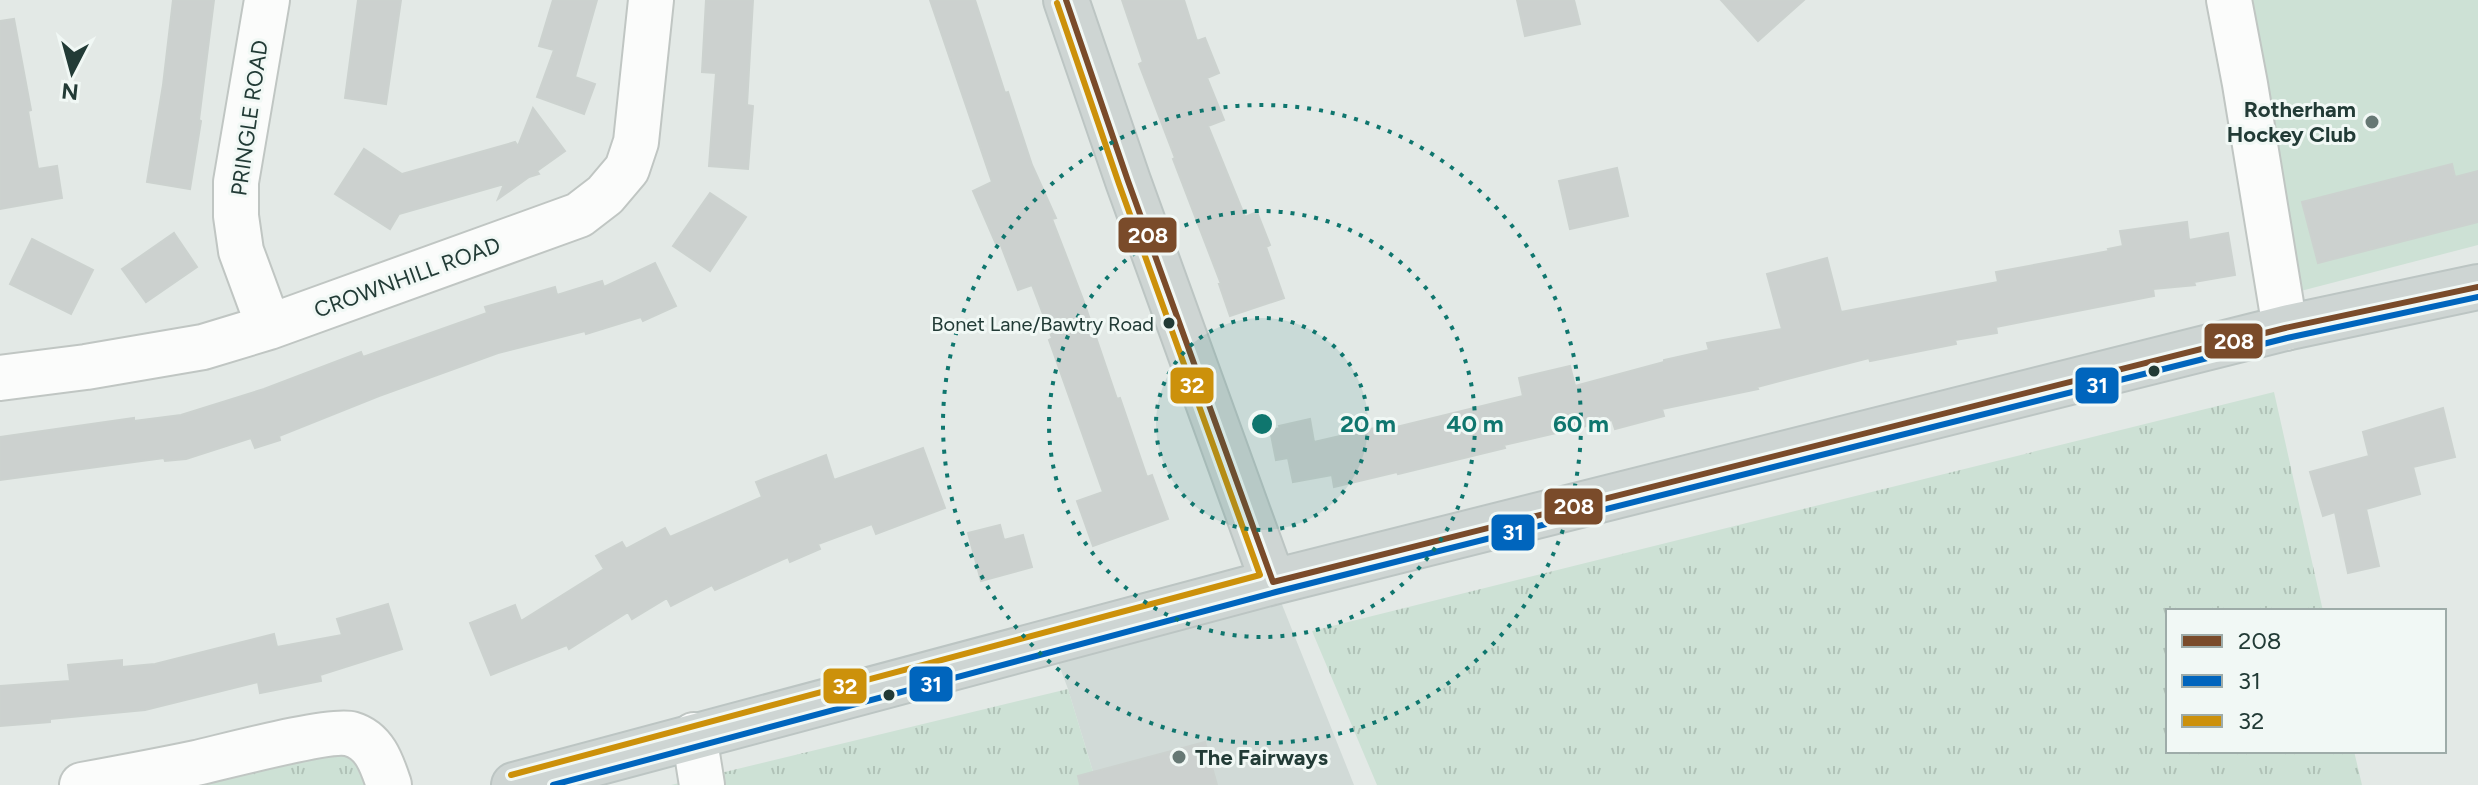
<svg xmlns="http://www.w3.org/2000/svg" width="2478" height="785" viewBox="0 0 2478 785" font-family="Figtree,sans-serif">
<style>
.built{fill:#d1dad7}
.grass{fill:url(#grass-tufts)}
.pitch{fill:#cde1d5}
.building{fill:#ccd1cf;stroke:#ccd2cf;stroke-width:2}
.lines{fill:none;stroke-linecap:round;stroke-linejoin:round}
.minor-casing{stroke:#c0c6c3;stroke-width:48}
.major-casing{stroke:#bcc5c3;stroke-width:48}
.minor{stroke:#fbfcfb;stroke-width:44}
.major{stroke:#ced5d3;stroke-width:44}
.bus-1-casing{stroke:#f1f8f5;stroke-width:12}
.bus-2-casing{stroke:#f1f8f5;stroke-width:12}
.bus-3-casing{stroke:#f1f8f5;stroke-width:12}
.bus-1{stroke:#7a4b2a;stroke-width:6}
.bus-2{stroke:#0065bd;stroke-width:6}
.bus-3{stroke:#cc910b;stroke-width:6}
.ring{fill:none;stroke:#0f766e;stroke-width:4;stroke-dasharray:4 8}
.poi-dot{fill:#667874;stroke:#f1f8f5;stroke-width:3}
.bus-dot{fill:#223b36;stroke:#f1f8f5;stroke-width:3}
.labels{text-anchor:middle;stroke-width:6;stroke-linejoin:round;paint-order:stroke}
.bus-label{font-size:20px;fill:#223b36;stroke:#f1f8f5;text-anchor:end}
.poi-label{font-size:22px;font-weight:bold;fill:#223b36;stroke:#f1f8f5;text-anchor:end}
.street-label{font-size:22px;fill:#223b36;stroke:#f1f8f5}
.centre{fill:#0f766e;stroke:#f1f8f5;stroke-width:4}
.ring-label{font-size:24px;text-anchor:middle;font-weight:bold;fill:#0f766e;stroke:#f1f8f5;stroke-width:6;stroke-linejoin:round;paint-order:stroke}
.line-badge{stroke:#f1f8f5;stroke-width:3}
.badge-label{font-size:22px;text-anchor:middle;font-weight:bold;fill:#fff}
</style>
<defs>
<pattern id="grass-tufts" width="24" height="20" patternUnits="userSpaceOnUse" patternTransform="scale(2)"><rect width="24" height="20" fill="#cde1d5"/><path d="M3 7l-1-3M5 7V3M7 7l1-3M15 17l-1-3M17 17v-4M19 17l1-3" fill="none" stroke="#b0c2b7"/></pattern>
</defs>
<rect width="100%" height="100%" fill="#e3e9e6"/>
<path class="built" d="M1273 582 1354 785H1097L1068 689 1050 641Z"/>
<path class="grass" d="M2274 392 2323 611H2168V751H2354L2362 785H1377L1312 631Z
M1068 689 1097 785H671Z
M354 752 369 785H163Z"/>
<path class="pitch" d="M2248 0H2478V245L2293 293Z"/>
<path class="building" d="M173 0H214L199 120 201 121 190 189 147 182 163 85Z
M358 0H401L386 104 345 98Z
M553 0H597L575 77 595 84 584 114 537 97 554 50 539 46Z
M706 0H753L747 105 753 106 748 169 709 166 716 73 702 72Z
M930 0H975L1005 93 1008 92 1032 165 1056 218 1052 219 1084 302 1117 399 1120 398 1147 477 1152 475 1168 519 1093 546 1077 501 1103 492 1049 340 1052 338 1032 285 1018 290 1000 243 996 244 973 191 992 182Z
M1122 0H1184L1197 41 1205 38 1219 73 1207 78 1224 120 1208 126 1245 217 1257 212 1270 245 1266 247 1284 298 1230 316 1219 284H1221L1173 159 1175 158 1139 64 1143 62Z
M1517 0H1574L1580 24 1525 36Z
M1721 0H1804L1758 41Z
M14 19 31 110 28 111 38 169 57 166 62 198 0 209V21Z
M533 108 565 151 537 171 539 174 529 177 498 199 504 184 399 214 390 229 335 194 364 149 402 174 515 142 518 146Z
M2452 164 2455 177 2478 171V222L2318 263 2302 202Z
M1617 168 1628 216 1570 229 1559 181Z
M710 193 746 217 710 271 673 246Z
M2187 222 2189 240 2228 233 2235 275 2194 282 2195 285 2153 289 2154 296 1996 327 1997 333 1955 340 1956 344 1870 361 1869 358 1757 387 1758 389 1662 409 1664 416 1615 429 1612 420 1504 445 1505 448 1398 474 1397 472 1334 487 1332 475 1293 482 1288 458 1276 460 1270 430 1280 428 1279 426 1310 419 1314 442 1375 428 1376 432 1523 396 1519 378 1570 366 1575 386 1664 362V360L1709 350 1707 343 1782 329 1767 274 1827 258 1841 312 1998 282 1996 272 2109 251 2108 249 2123 246 2120 231Z
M174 233 197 267 146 302 122 269Z
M32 239 93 270 71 314 10 284Z
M655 263 676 306 643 321 641 317 586 334 585 331 498 353 379 396 279 436 280 440 255 448 251 438 186 459 165 461 164 458 0 480V437L134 418V421L181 415 264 389 361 352 363 357 487 313 485 307 555 287 557 295 602 281 604 287Z
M2443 408 2455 457 2413 467 2420 494 2366 509 2379 566 2348 573 2335 512 2323 516 2310 472 2369 456 2363 432Z
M923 448 945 508 876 534 872 524 818 544 820 549 790 562 788 557 715 590 712 585 671 606 667 598 632 619 628 612 569 649 567 645 491 675 470 623 515 605 521 621 604 569 596 556 622 542 626 549 665 528 670 537 762 497 756 482 826 455 834 480Z
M1000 525 1004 540 1023 535 1032 567 981 581 968 533Z
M388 604 402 649 320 675 321 681 260 693 258 682 145 710 50 719V722L0 726V686L70 681 68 665 122 660V667L155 664 274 634 277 647 342 635 337 619Z
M1205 742 1217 785H1080L1078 776Z"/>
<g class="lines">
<defs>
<path id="minor" d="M267 0 236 182V216L241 251 269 327
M2229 0 2245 84 2285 328
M0 378 86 367 203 347 269 327 579 215 605 195 627 169 636 142 651 0
M694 735 702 785
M82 785C120 778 158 771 196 763 223 757 331 728 351 734 375 741 382 764 389 785"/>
<path id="major" d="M1066 0 1128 181 1273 582
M514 785 1273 582 2285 328 2478 287"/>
</defs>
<use href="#minor" class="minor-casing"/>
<use href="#major" class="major-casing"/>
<use href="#minor" class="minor"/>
<use href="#major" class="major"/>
<defs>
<path id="bus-1" d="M1066 0 1128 181 1273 582
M1273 582 2285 328 2478 287"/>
<path id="bus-2" d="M553 785 1276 592 2287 338 2478 297"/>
<path id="bus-3" d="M511 775 1260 575 1119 184 1057 3"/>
</defs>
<use href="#bus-1" class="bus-1-casing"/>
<use href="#bus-2" class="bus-2-casing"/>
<use href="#bus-3" class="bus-3-casing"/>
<use href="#bus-1" class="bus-1"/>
<use href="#bus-2" class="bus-2"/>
<use href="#bus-3" class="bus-3"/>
</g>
<circle cx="1262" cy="424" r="106" fill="#0f766e" fill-opacity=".12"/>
<g class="ring">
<circle cx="1262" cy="424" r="106"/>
<circle cx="1262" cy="424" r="213"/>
<circle cx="1262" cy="424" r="319"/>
</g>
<g class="poi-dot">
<circle cx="2372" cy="122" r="8"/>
<circle cx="1179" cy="757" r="8"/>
</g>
<g class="bus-dot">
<circle cx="1169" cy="323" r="7"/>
<circle cx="2154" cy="371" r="7"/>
<circle cx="889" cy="695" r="7"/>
</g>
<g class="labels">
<g class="bus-label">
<text x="1154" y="331">Bonet Lane/Bawtry Road</text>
</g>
<g class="poi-label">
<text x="2356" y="117">Rotherham<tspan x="2356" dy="25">Hockey Club</tspan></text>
<text x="1195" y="765" text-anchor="start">The Fairways</text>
</g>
<g class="street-label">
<text transform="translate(249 118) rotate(-82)" y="8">PRINGLE ROAD</text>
<text transform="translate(407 277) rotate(-20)" y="8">CROWNHILL ROAD</text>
</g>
</g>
<circle cx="1262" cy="424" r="12" class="centre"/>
<g class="ring-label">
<text x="1368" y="432">20 m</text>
<text x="1475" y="432">40 m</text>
<text x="1581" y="432">60 m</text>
</g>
<g class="line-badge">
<rect x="1117" y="216" width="61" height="38" rx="8" fill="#7a4b2a"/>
<rect x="2203" y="322" width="61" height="38" rx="8" fill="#7a4b2a"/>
<rect x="1169" y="366" width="46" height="39" rx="8" fill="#cc910b"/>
<rect x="2074" y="366" width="46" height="39" rx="8" fill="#0065bd"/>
<rect x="1543" y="487" width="61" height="39" rx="8" fill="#7a4b2a"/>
<rect x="1490" y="513" width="46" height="39" rx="8" fill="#0065bd"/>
<rect x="908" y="665" width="46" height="38" rx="8" fill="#0065bd"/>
<rect x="822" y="667" width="46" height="38" rx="8" fill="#cc910b"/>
</g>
<g class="badge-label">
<text x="1148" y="243">208</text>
<text x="2234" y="349">208</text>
<text x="1192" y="393">32</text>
<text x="2097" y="393">31</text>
<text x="1574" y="514">208</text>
<text x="1513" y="540">31</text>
<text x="931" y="692">31</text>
<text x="845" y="694">32</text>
</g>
<rect x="2166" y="609" width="280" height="144" fill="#f1f8f5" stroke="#9eaca9" stroke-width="2"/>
<rect x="2182" y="635" width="40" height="12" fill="#7a4b2a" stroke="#9eaca9" stroke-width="2"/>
<text x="2238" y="649" font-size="24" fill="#223b36">208</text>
<rect x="2182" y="675" width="40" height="12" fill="#0065bd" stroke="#9eaca9" stroke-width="2"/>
<text x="2238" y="689" font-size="24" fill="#223b36">31</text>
<rect x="2182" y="715" width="40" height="12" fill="#cc910b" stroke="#9eaca9" stroke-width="2"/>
<text x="2238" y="729" font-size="24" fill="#223b36">32</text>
<g transform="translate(72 72) rotate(186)" stroke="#f1f8f5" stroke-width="6" paint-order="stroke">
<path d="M0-6L14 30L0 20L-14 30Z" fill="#223b36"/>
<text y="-12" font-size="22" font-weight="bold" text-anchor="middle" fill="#223b36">N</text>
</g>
</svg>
